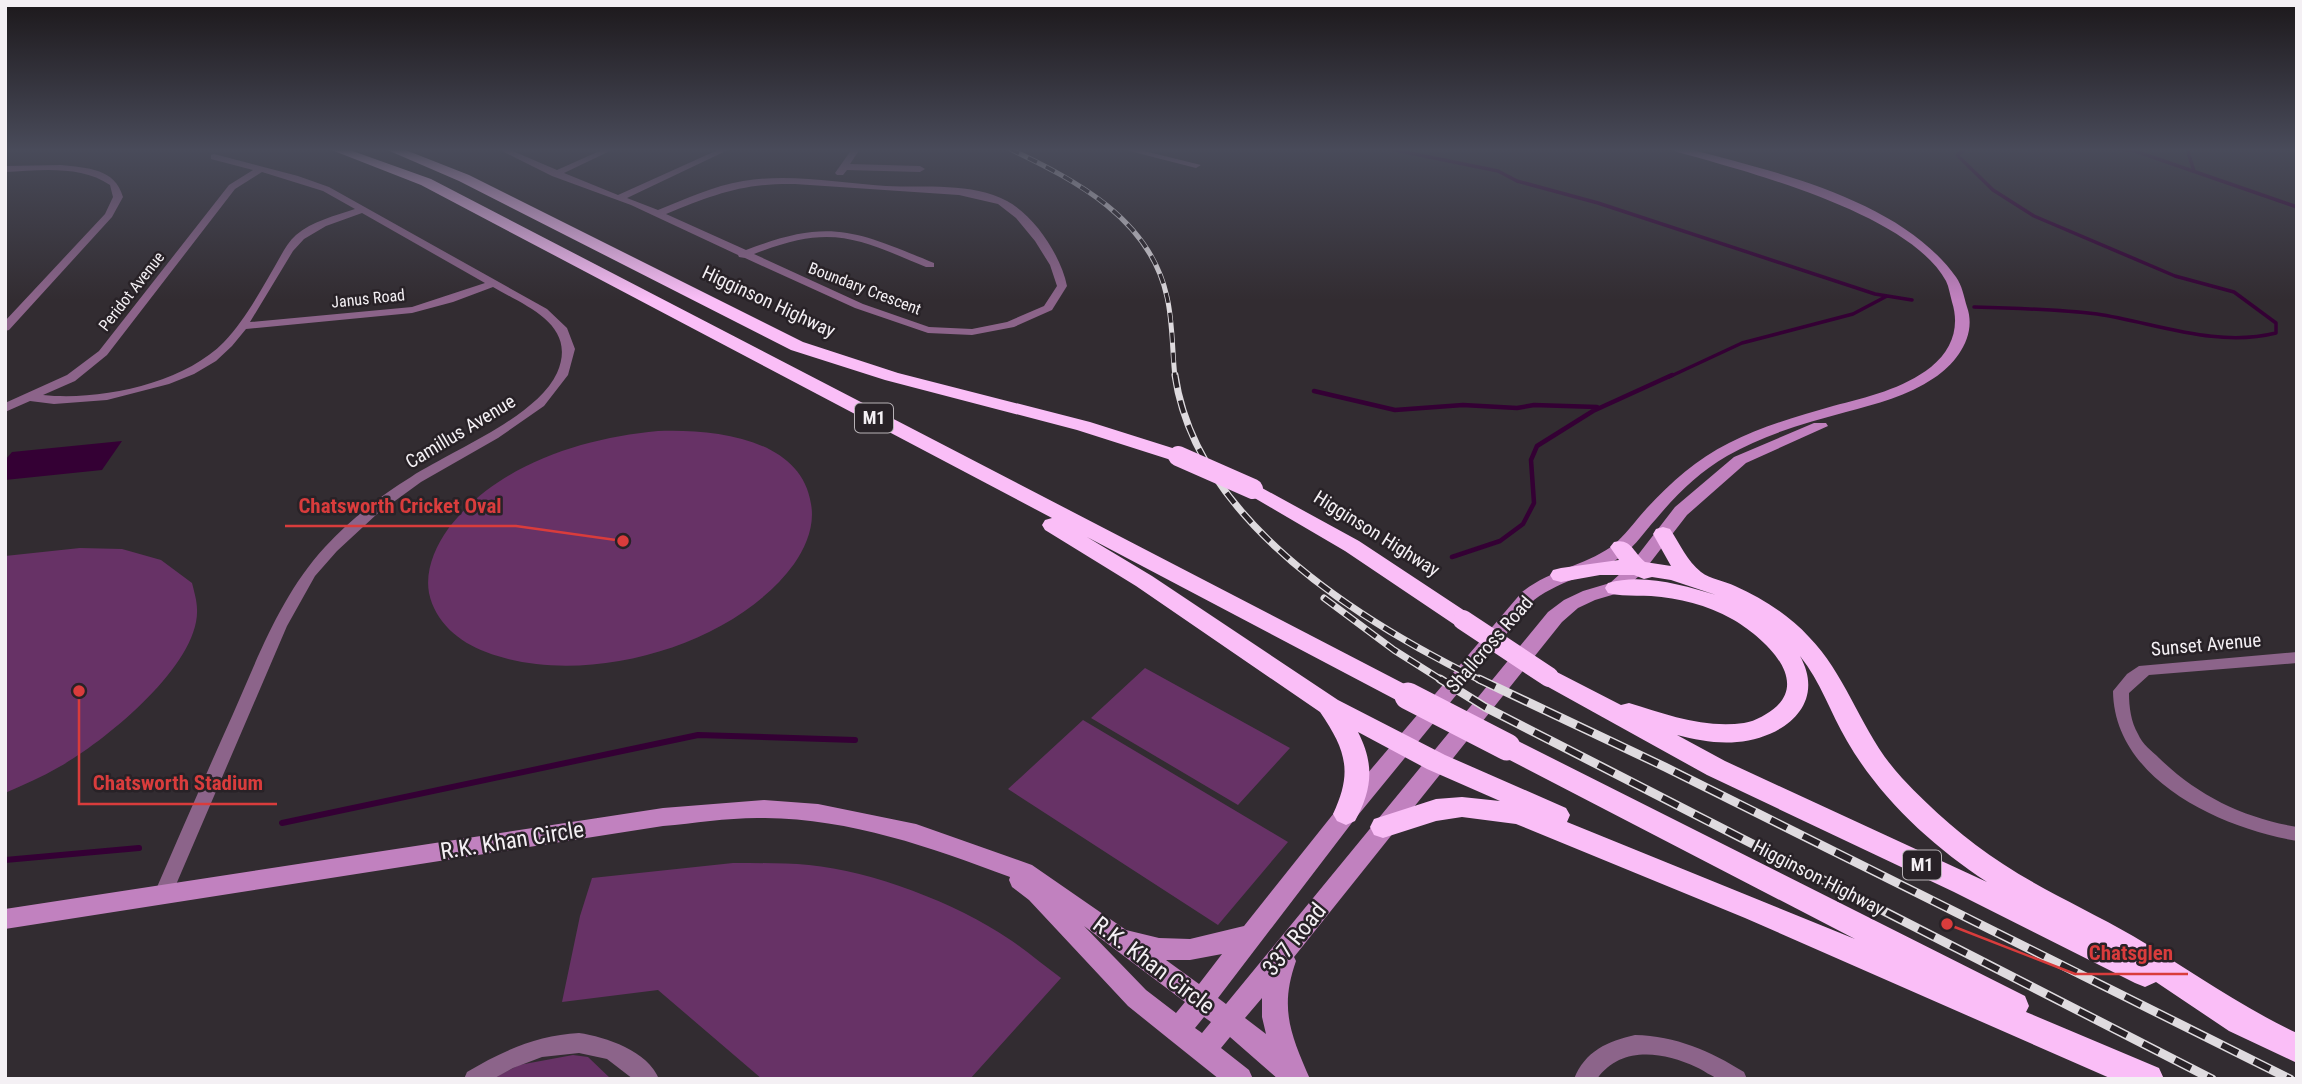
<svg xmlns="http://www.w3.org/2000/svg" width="2302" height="1084" viewBox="0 0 2302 1084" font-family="'Roboto Condensed',sans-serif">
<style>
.green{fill:#673266}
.water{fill:#340034}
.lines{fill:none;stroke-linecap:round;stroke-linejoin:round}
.stream-far2{stroke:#340034;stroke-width:3.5}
.stream-far1{stroke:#340034;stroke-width:4.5}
.stream{stroke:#340034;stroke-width:6}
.street{fill:#8c648a;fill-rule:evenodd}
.secondary{fill:#c181bf;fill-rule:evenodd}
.highway{fill:#fabef7;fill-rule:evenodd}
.rail-far2-casing{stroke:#dfdbdf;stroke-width:5}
.rail-far1-casing{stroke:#dfdbdf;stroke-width:7}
.rail-casing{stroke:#dfdbdf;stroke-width:9}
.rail-far2{stroke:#282227;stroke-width:3.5;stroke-dasharray:10;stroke-linecap:butt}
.rail-far1{stroke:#282227;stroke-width:4.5;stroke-dasharray:13;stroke-linecap:butt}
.rail{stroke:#282227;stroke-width:6;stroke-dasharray:18;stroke-linecap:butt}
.highway-bridge-far1{stroke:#fabef7;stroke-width:20}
.highway-bridge{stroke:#fabef7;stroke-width:27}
.labels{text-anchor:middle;stroke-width:5;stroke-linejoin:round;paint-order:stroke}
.far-street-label{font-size:16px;fill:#f4f0f4;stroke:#282227}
.shield{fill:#282227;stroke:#b7b2b6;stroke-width:2}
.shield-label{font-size:18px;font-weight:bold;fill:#f4f0f4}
.street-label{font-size:19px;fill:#f4f0f4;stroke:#282227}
.near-street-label{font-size:23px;fill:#f4f0f4;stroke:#282227}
.leader{fill:none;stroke:#d93c3c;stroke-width:2.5}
.callout-dot{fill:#d93c3c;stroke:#282227;stroke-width:2.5}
.callout-label{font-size:21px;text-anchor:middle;font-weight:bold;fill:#d93c3c;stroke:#282227;stroke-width:5;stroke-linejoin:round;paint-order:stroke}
</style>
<rect width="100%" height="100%" fill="#322c31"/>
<path class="green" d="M658 431C712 429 801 437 811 504 815 525 806 547 794 564 733 648 581 689 486 652 459 642 435 622 429 593 425 571 435 547 448 529 496 465 582 438 658 431Z
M80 548 122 549 161 560 192 583C194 591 197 601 197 609 200 665 103 743 59 767 42 777 23 785 5 793V556Z
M1145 668 1290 748 1238 805 1091 718Z
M1083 720 1288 842 1218 925 1008 789Z
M733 863C758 863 784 863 809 865 872 871 956 903 1009 939 1027 951 1043 965 1061 978L970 1079H762L658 990 562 1002 580 916 592 878Z
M573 1055 588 1057 611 1079H492L519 1065Z"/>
<path class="water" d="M122 441 102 470 5 480V460L12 452Z"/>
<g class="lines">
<path class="stream-far2" d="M1390 149 1498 171 1517 181 1598 203 1875 294 1912 300
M1965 149 1957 155 1993 190 2034 216 2175 276 2234 292 2276 323V333C2216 348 2156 323 2097 314 2056 309 2015 308 1974 307
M2118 149 2135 151 2297 207
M2187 149 2194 171
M1669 377 1742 343 1853 314 1887 296"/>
<path class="stream-far1" d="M1314 391 1395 410 1463 405 1517 408 1534 405 1597 407
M1452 557 1500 541 1523 524 1534 503 1531 460 1537 446 1593 411 1672 375"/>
<path class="stream" d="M282 823 698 735 855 740
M5 860 139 848"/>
<path class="street" d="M498 149H508L557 170 604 149H614L564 173 618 195 720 149H730L627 198 658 210C686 199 713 186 743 181 791 173 839 183 886 186 925 188 972 182 1007 201 1035 216 1061 256 1067 286L1052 310 1014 327 972 335 928 333 855 308 745 258 739 257 738 255 631 205 552 176ZM795 184 959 195 998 204 1016 218 1035 241 1050 265 1057 286 1044 306 1007 322 972 329 929 327 863 304 754 254C831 224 854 237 926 267H934V263C854 230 829 218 746 250L666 214C713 195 743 183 795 184Z
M852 149H860L850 164 920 166 925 169 920 172 847 170 843 175H837L835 173Z
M1122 149H1136L1201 165 1196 168Z
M214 154 298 176 329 187 547 309 567 328 575 349 568 375 544 406 498 438 421 482 377 514 337 551 315 576 287 626 172 894 170 900 163 902 156 900 154 894C180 834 206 774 233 714 259 655 281 595 325 547 350 520 380 496 411 477 451 451 537 417 557 373 578 325 527 307 493 287L453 302 412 313 246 329 232 346 216 361 194 374 169 384 107 400 54 404 30 401 5 412V403L67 375 99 351 229 185 253 170 211 159V155ZM262 172 323 191 355 209C335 216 312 221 296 235 286 244 281 256 275 266 260 292 244 321 224 342 183 384 99 401 43 395L75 381 107 355 235 189ZM362 213 485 283 412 307 250 322 293 251 304 239 326 226Z
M61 165C87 168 115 168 123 197L112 217 9 330 5 331V321L105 214 113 197 110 185C81 165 40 170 5 172V166Z
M2297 652V663L2149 675 2129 693C2129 707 2131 722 2138 734 2142 744 2152 751 2159 758 2198 796 2244 818 2297 827V841C2221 828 2114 780 2113 691L2127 674 2139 666Z
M579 1033C606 1037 648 1051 659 1079H633L607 1059 579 1053 542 1057 513 1068 493 1079H464L467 1072C502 1051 538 1035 579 1033Z
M1635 1035C1676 1036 1710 1051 1744 1072L1747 1079C1739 1079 1728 1080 1720 1079 1712 1077 1703 1070 1696 1067 1662 1051 1620 1046 1597 1079H1574C1585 1051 1608 1041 1635 1035Z"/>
<path class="secondary" d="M1673 149H1689C1776 172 1901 200 1956 277 1962 285 1964 297 1967 307 1977 335 1957 363 1934 378 1908 396 1876 404 1846 412 1805 423 1763 435 1727 456 1699 472 1676 495 1656 519 1645 531 1636 545 1623 555 1597 575 1563 578 1534 600L1354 820 1218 998 1226 1004 1548 612 1564 600 1583 591 1610 583 1631 564 1675 507 1734 457 1814 423H1826L1828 426 1746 463 1687 515 1643 572 1622 592 1595 600 1578 608 1562 622 1294 957 1296 961C1279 1009 1291 1035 1310 1079H1278L1230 1037 1221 1048 1249 1070 1253 1079H1219L1169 1039 1128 1006 1029 900 1012 887 1009 880 1010 877C930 847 851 819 765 818 731 817 697 823 663 826L5 929V909L663 808 764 800 818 804 916 824 1032 865 1126 930 1159 938 1190 939 1244 926 1338 808 1522 592C1550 570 1583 566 1611 547 1625 536 1635 521 1647 508 1671 482 1697 459 1729 443 1762 426 1798 416 1833 406 1867 397 1903 389 1931 367 1952 350 1960 327 1952 302 1950 295 1949 287 1946 281 1909 213 1745 171 1674 151ZM1084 926 1185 1002 1176 1013 1146 990ZM1222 954 1199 984 1166 960H1190ZM1262 998V1017L1266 1034 1245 1018ZM1204 1017 1211 1022 1202 1033 1195 1028Z"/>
<path class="highway" d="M329 149H347L431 179 1416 690 1420 696 1416 702 1408 705 1400 702 1087 537 1152 576 1338 700 1445 755 1566 808 1570 815 1567 822 1855 939 1498 754 1495 747 1498 740 1507 737 1516 740 2025 996 2029 1006 2026 1012 2159 1068 2164 1079H2112L1745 918 1516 824 1462 817 1436 821 1383 838 1374 835 1370 827 1374 819 1436 799 1462 797 1500 801 1427 769 1358 732C1375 765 1372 790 1355 821L1346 825 1337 821 1333 814C1353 772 1346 750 1320 712L1136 586 1045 530 1042 525 1045 520 1052 518 421 185Z
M385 149H403L469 175 803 342 898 373 1090 422 1185 452 1188 456 1178 462 1171 460 1077 430 885 380 791 350 459 181Z
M1253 483 1359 541 1471 615 1474 620 1471 625 1463 628 1455 625 1345 551 1246 493 1243 489 1246 485Z
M1663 527 1670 529C1680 544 1687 561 1701 572 1710 579 1725 581 1735 586 1762 598 1789 615 1809 637 1849 678 1861 734 1902 778 1932 810 1966 840 2003 864 2044 891 2090 911 2133 936 2187 968 2239 1006 2297 1033V1063L2229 1031 2156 982 2145 987 2135 983 1954 892 1707 775 1541 683 1537 677 1541 671 1549 668 1621 705 1629 703C1665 714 1705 729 1744 723 1756 721 1768 714 1777 706 1809 675 1757 633 1732 619 1707 605 1679 598 1651 596 1637 595 1622 597 1608 593L1605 588 1608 583C1642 573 1683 585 1716 595L1671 580 1652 577 1644 579 1634 575H1600L1561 582 1553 580 1550 575 1553 570 1561 568 1619 560 1610 547 1614 542C1631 538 1633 552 1645 562L1671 566 1653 534 1656 529ZM1800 656C1821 682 1830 712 1847 741 1880 798 1932 846 1987 882L1725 761 1677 735C1697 740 1717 744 1737 742 1783 738 1827 705 1800 656Z"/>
<defs>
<path id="rail-far2" d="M1010 149C1077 181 1150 219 1167 297 1173 323 1172 351 1175 377"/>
<path id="rail-far1" d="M1175 375C1196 521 1361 622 1482 681
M1324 598 1394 650 1443 681"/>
<path id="rail" d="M1440 679 1485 707 2212 1079
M1479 679 1665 767 2290 1079"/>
</defs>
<use href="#rail-far2" class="rail-far2-casing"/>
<use href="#rail-far1" class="rail-far1-casing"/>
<use href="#rail" class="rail-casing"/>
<use href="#rail-far2" class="rail-far2"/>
<use href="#rail-far1" class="rail-far1"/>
<use href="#rail" class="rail"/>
<path class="highway-bridge-far1" d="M1178 456 1253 489
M1463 620 1549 677"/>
<path class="highway-bridge" d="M1408 696 1507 747"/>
</g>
<linearGradient id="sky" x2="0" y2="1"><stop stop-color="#1c181b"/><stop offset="0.5" stop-color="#494b5a"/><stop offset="1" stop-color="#494b5a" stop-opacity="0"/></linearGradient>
<rect width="2302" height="300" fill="url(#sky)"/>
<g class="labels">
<g class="far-street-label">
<text transform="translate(865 288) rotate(21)" y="6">Boundary Crescent</text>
<text transform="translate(131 291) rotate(-52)" y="6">Peridot Avenue</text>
<text transform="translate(368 298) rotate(-6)" y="6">Janus Road</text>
</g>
<g class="shield">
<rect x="855" y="403.5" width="38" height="29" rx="5"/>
<rect x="1903" y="850.5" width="38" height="29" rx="5"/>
</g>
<g class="shield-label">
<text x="874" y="424">M1</text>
<text x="1922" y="871">M1</text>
</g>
<g class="street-label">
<text transform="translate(769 301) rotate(25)" y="7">Higginson Highway</text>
<text transform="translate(460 431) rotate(-31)" y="7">Camillus Avenue</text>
<text transform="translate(1377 533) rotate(32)" y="7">Higginson Highway</text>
<text transform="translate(1489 644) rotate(-49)" y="7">Shallcross Road</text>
<text transform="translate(2206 644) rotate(-5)" y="7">Sunset Avenue</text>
<text transform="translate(1819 877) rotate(27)" y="7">Higginson Highway</text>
</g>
<g class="near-street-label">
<text transform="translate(512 840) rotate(-9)" y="8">R.K. Khan Circle</text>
<text transform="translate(1294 939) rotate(-51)" y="8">337 Road</text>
<text transform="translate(1154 965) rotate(37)" y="8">R.K. Khan Circle</text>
</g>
</g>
<path class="leader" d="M623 541L516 526H285M79 691L79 804H277M1947 924L2075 974H2188"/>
<g class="callout-dot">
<circle cx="623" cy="541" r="7"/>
<circle cx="79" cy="691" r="7"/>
<circle cx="1947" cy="924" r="7"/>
</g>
<g class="callout-label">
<text x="400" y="513">Chatsworth Cricket Oval</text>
<text x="178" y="790">Chatsworth Stadium</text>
<text x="2131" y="960">Chatsglen</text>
</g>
<rect width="2302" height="1084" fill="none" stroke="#f4f0f4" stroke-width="14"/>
</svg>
